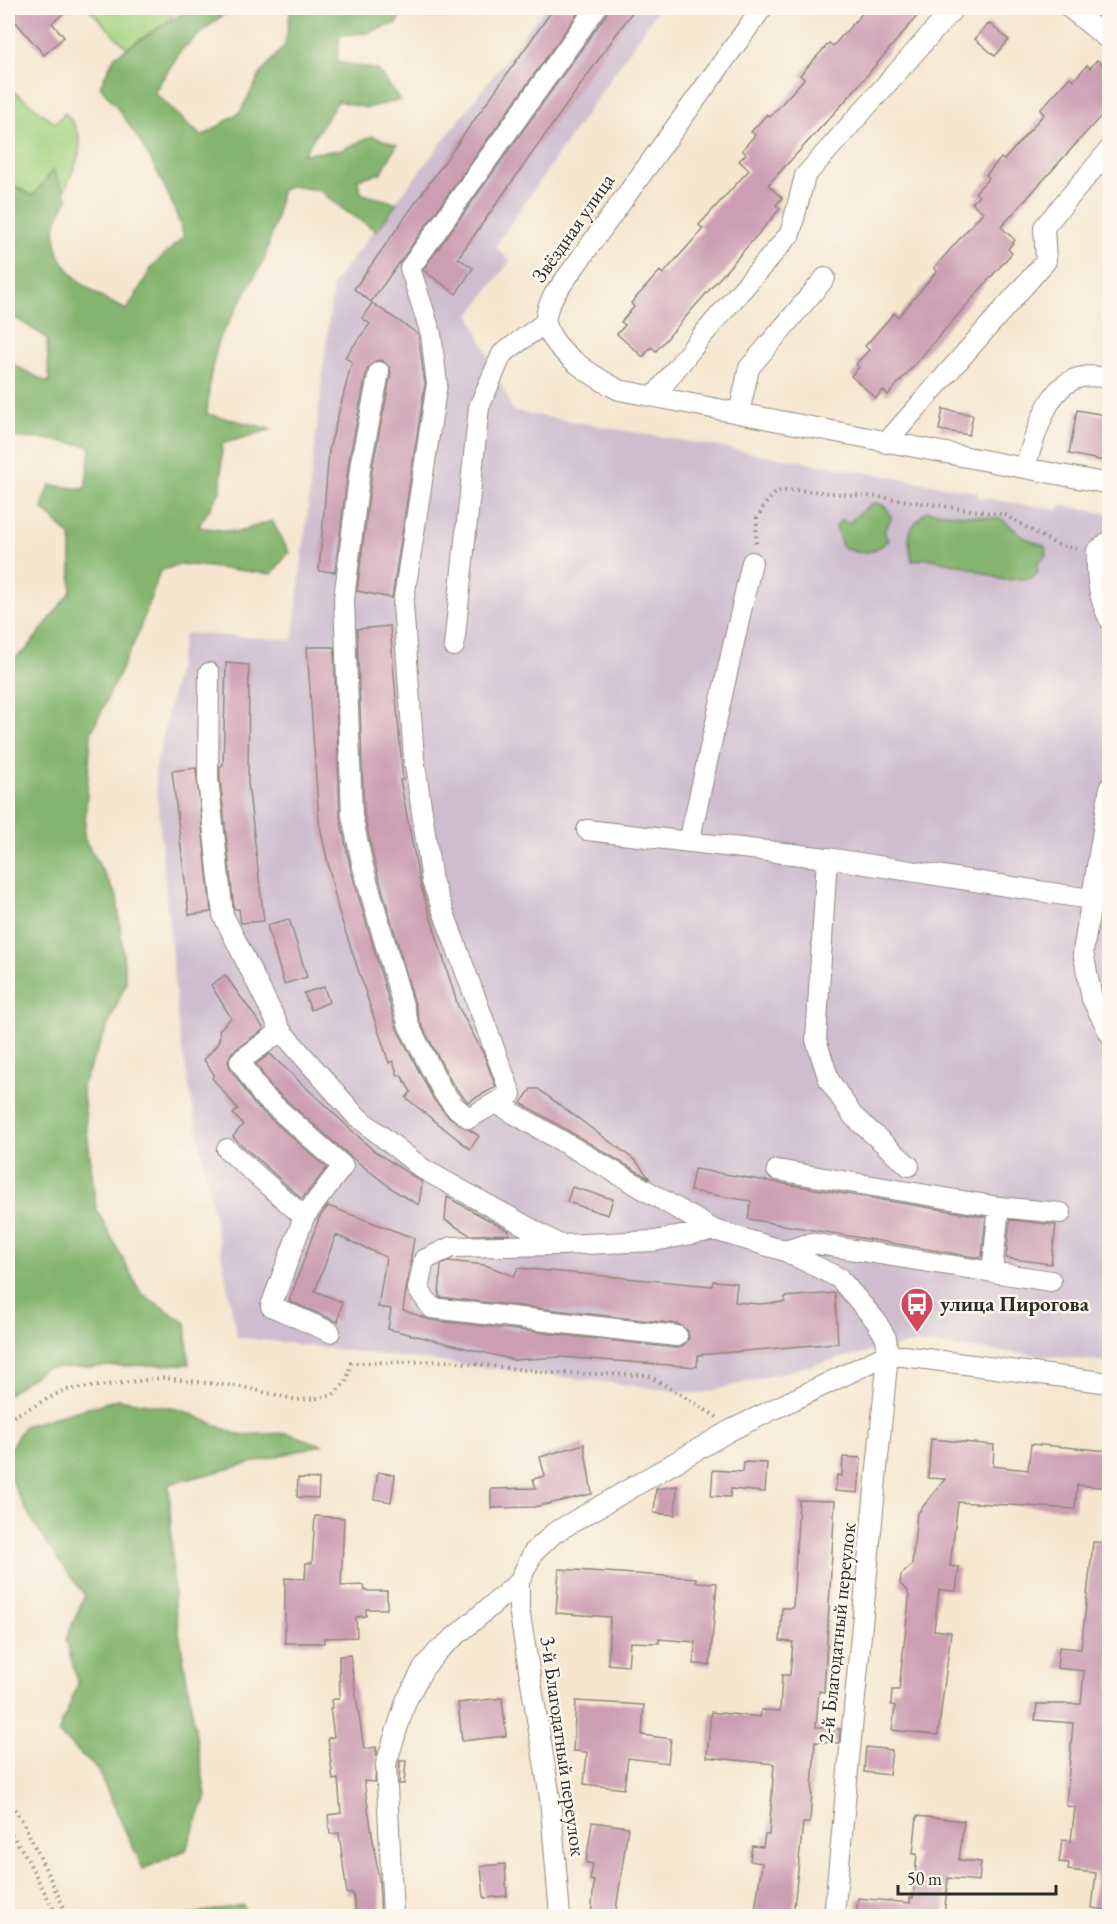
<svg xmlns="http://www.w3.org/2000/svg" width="1117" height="1924" viewBox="0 0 1117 1924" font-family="'EB Garamond',serif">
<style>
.industrial{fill:#cfbdcf}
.green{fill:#a5d381;stroke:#687f56;stroke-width:1.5}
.forest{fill:#84b56f;stroke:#58704d;stroke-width:1.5}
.building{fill:#cc9eb2}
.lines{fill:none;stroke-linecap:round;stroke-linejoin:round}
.minor-casing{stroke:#90887e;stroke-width:22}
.path{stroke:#90887e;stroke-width:4;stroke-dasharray:1.5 4.5;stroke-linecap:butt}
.minor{stroke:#fff;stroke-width:20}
.labels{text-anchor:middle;stroke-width:5;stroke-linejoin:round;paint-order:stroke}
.street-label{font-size:21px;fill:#2b2b2b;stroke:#fbf7ec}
.poi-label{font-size:21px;font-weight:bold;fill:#2b2b2b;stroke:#fbf7ec;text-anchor:start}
</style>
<rect width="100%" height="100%" fill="#fbf7ec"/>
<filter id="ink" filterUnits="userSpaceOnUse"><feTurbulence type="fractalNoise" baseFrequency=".0167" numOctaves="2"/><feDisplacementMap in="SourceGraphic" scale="12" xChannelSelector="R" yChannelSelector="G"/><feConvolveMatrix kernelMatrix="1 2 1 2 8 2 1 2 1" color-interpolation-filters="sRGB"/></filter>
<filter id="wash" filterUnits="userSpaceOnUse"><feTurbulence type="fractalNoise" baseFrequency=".008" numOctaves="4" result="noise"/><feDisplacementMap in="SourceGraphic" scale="24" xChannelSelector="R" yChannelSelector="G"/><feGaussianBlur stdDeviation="1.35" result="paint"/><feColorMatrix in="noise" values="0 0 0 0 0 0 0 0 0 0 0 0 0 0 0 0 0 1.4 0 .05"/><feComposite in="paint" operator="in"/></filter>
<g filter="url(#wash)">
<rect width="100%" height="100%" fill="#f6e6d0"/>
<path class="industrial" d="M545 8H659L495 246 510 261 470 315 513 411 978 492 977 497 1059 510 1060 505 1109 514 1110 1335 1107 1362 916 1343 840 1358 699 1394 237 1337 179 1034 155 773 185 633 293 640 333 284Z"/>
<path class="green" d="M91 8H176L169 21 127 48 89 9Z
M12 90 55 123 65 113C92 142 76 161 64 192L53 171 33 196 8 183V94Z"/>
<path class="forest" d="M190 8H231L182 49 154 92 202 137 240 112 262 72 285 45 291 8H401L398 23 366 33 340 35 337 62 378 70 400 100 366 108 338 101 303 154 341 150 372 136 397 145 381 173 357 179 362 194 397 203 377 231 344 210 319 190 290 186 281 191 276 219 264 260 218 341 210 378 207 414 272 429 222 444 221 490 198 527 238 532 272 521 289 552 272 574 181 564 160 571 138 634 91 733 84 838 117 897 126 983 82 1086 96 1208 141 1293 186 1323 189 1364 45 1368 8 1394V663L27 649 71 591V537L42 508 50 485 85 489 91 446 45 439 8 437V362L49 383 47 338 8 313V183L33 196 53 170 68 199C64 207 57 216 56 224 49 269 92 294 127 310L152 267 184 236C166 179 138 132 100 86L115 56Z
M875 503C885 504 889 509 891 519L884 531 888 540C874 555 859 556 842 546L836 526 841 520 848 523C860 516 859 510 875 503Z
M927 511 1002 519 1023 537 1045 546 1047 555 1037 563 1038 572 1033 578 1003 580 962 565 927 558 912 561C908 535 905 530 927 511Z
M118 1399 182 1410 238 1435 287 1433 322 1445 169 1484 174 1602 206 1796 186 1850 143 1869 97 1769 58 1733 78 1684 66 1639 85 1595C66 1571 0 1484 8 1455 11 1445 19 1435 24 1426Z
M243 1905 248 1916H183Z"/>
<g id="blocks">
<path class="building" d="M8 8H70L52 23 64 37 44 55 8 13Z
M554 8H582L371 302 354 289Z
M608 8H635L458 258 473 268 456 294 423 270 606 15Z
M867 8H924L847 99 768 185 782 198 776 205 780 209 656 351 651 347 643 357 617 334 625 325 621 322 634 307 631 303 660 271 663 274 703 229 699 225 749 170 739 161 746 154 742 150 755 135 751 132 767 114 770 117 804 79 800 75 829 43 833 46Z
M989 23 1009 40 995 56 975 39Z
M1097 60 1110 70V106L1001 227 1015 240 1008 249 1012 253 888 395 883 390 876 398 851 376 859 367 856 364 869 350 865 346 894 313 898 317 937 271 934 268 983 212 972 203 979 196 975 193 989 178 986 175 1001 158 1004 160 1044 114 1040 110 1070 77 1074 80 1087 65 1090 68Z
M372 303 418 334 425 384 392 598 357 591 373 464 391 374 390 368 382 360 375 361 367 370 349 460 335 572 319 571 329 450 352 362 345 357 370 324 362 318Z
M943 409 973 415 969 435 939 430Z
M1077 410 1110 416V462L1069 454Z
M390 626 403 780H400L420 883 458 1006 483 1053 496 1087 468 1102 453 1085 420 1022 375 864 364 814 357 629Z
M307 647H334L340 818 351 870 397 1029 434 1100 448 1116 479 1136 470 1149 406 1098 411 1092 401 1075 398 1076 393 1061 389 1063 338 909 319 822Z
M226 663 249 665 248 783 264 921 241 923 239 909H234L220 778V766L223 765Z
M196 768 211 912 189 915 172 771Z
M289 919 307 977 284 984 267 925Z
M225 975 264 1029 232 1052 228 1061 230 1068 254 1104 327 1168 302 1199 233 1137 243 1124 233 1114 238 1109 212 1078 214 1074 204 1060 218 1043 220 1036 219 1030 231 1018 211 985Z
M324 987 329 1002 311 1010 304 993Z
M270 1054 374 1151 422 1182 419 1205 398 1193 351 1157 271 1087 256 1064Z
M531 1089H538L636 1161 650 1179 521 1103Z
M694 1169 986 1217 982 1256 980 1258 748 1219 751 1201 690 1191Z
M572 1187 613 1199 608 1215 567 1202Z
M447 1197 509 1231V1234L470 1235 445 1220Z
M328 1206 414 1238 403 1310 430 1320 676 1348 682 1347 689 1338 688 1331 678 1324 439 1297 441 1265 449 1261 485 1265 514 1276 518 1268 712 1286 713 1281 737 1283 735 1302 759 1304 785 1302V1297L835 1293 838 1343 698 1355 697 1367 560 1357 514 1360 388 1329 391 1309 378 1307 386 1257 336 1235 315 1291 342 1302 338 1322 289 1301 319 1218Z
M1012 1220 1056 1225 1051 1264 1006 1258 1010 1221Z
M931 1439 994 1445 993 1466 1028 1470 1031 1444 1110 1451V1488L1077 1485 1075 1509 958 1502 950 1566 959 1567 956 1591 939 1590 934 1630 951 1632 938 1735 892 1730 895 1706 891 1705 892 1690H899L909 1599 908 1591 900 1584 901 1575 912 1565 917 1514 945 1479 928 1478Z
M584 1444 592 1494 534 1507 491 1508V1489L536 1488 533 1479 545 1476 540 1457Z
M843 1457 861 1458 858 1493 835 1491 837 1475 842 1476Z
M744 1462 767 1463 765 1492 731 1489 730 1497 711 1496 713 1470 743 1472Z
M378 1472 395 1475 391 1502 374 1499Z
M298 1478 319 1479 318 1498 297 1497Z
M677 1486 675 1515 654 1513 656 1489Z
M799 1500 835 1501 824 1692 819 1691 816 1727 840 1729 839 1743 815 1742 810 1823H803L793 1917H754L762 1863 750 1861 752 1846 763 1847 765 1835H769L774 1764 707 1757 711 1712 760 1717 761 1710 780 1711 782 1675H790L793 1642 780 1641 782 1608H793Z
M315 1516 344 1518 341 1586 364 1585 365 1591H387V1609H366V1616L356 1617 357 1637 324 1638V1643H285V1578L305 1579 306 1563H312Z
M1093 1542 1110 1543V1807L1105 1854H1110V1911L1092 1908 1096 1873 1068 1870 1069 1863 1059 1862 1062 1840 1071 1841 1075 1807 1066 1806 1073 1723 1035 1720 1037 1704H1081L1084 1671 1057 1668 1059 1647 1081 1649Z
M559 1569 696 1578V1582L717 1583 710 1665 694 1664 695 1642 659 1639V1643L630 1642 628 1666 608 1664 610 1617 556 1613Z
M350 1655 364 1749 376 1747 377 1753 375 1782 364 1781 379 1880 381 1917H357L353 1893 347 1894 339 1833 330 1834 328 1815 341 1813 338 1779 333 1780 328 1738 334 1737 330 1708H332L331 1700 339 1698 340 1695 339 1656Z
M502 1698 506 1736 462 1741 458 1703Z
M576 1701 644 1705 642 1735 671 1739 668 1763 628 1758 624 1789 584 1784 587 1752 573 1751Z
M866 1747 892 1750 889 1775 864 1772Z
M400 1761H406L404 1784H399Z
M917 1816 964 1821 959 1860 981 1862 979 1881 948 1878 944 1917H856L858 1898 910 1903V1898H913L917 1854H913Z
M592 1822 628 1827 615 1917H591L594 1881 590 1880 593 1864 586 1863Z
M505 1864 507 1896 484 1898 481 1866Z"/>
</g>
</g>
<g filter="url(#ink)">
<use href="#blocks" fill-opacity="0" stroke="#90887e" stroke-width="1.5"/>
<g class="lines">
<defs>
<path id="minor" d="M762 8 554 295C550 303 545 312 546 321 549 350 596 378 619 390L1024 468C1041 425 1049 362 1110 379
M1070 8 1110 41
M379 372 361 462 344 599 352 816 363 867 409 1026 443 1092 455 1107 469 1118 511 1094 432 881 414 758 403 604 437 384 431 334 410 268 596 8
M654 397 701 337 790 234 805 176 954 8
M739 413 749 368 825 278
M886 443 1046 261 1044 227 1110 149
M1024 468 1110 484
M1110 541 1097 551C1096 576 1098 597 1110 620
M454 646 479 407 502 354 546 322
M209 673 208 779 223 915 281 1031
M1110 787 1083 952 1092 999 1110 1034
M587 830 827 858 1090 899
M689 842 752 562
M827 858 816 1040 829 1080 853 1116 909 1166
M496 1103 714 1230 785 1251 839 1278 876 1321 886 1338 888 1354 834 1916
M227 1149 304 1217 271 1306 330 1332
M777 1170 999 1207 992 1272 811 1243 785 1251
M999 1207 1061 1213
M304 1217 343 1166 262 1095 240 1061 281 1031 355 1115 423 1169 560 1245 654 1241 714 1230
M557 1245 451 1247 424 1260 418 1289 432 1308 677 1336
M992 1272 1051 1281
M519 1582V1609L550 1798 560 1916
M393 1916 386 1764 406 1701 423 1669 438 1651 519 1582 533 1553 554 1533 731 1430 888 1354 1110 1383"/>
</defs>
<use href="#minor" class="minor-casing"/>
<path class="path" d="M756 543 757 518 765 504 776 492 796 490 880 497 1005 515 1055 544 1079 549
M8 1419 65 1390 163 1378 242 1387 297 1400 318 1398 333 1395 347 1380 351 1363 449 1361 552 1373 648 1375 717 1417
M8 1799 23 1822 68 1916
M8 1829 24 1853 57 1916"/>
<use href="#minor" class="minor"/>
</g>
</g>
<defs>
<symbol id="bus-pin" viewBox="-11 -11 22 30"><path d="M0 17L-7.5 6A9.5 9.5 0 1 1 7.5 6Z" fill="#d1495b" stroke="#fbf7ec"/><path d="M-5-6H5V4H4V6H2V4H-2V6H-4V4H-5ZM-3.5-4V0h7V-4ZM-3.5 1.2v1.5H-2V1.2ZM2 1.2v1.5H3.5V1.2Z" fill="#fff"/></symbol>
</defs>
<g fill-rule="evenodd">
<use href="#bus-pin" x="898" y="1285" width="38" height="52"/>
</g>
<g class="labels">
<g class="street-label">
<text transform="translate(573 228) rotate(-55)" y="7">Звёздная улица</text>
<text transform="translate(837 1633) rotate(-84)" y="7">2-й Благодатный переулок</text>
<text transform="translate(563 1746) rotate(82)" y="7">3-й Благодатный переулок</text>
</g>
<g class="poi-label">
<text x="940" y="1311">улица Пирогова</text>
</g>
</g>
<rect width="1117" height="1924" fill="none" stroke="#fbf7ec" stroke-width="30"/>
<path d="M898 1885v9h158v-9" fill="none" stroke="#2b2b2b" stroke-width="3"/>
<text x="907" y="1885" font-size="18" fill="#2b2b2b" stroke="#fbf7ec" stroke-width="4.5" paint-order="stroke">50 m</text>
</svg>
